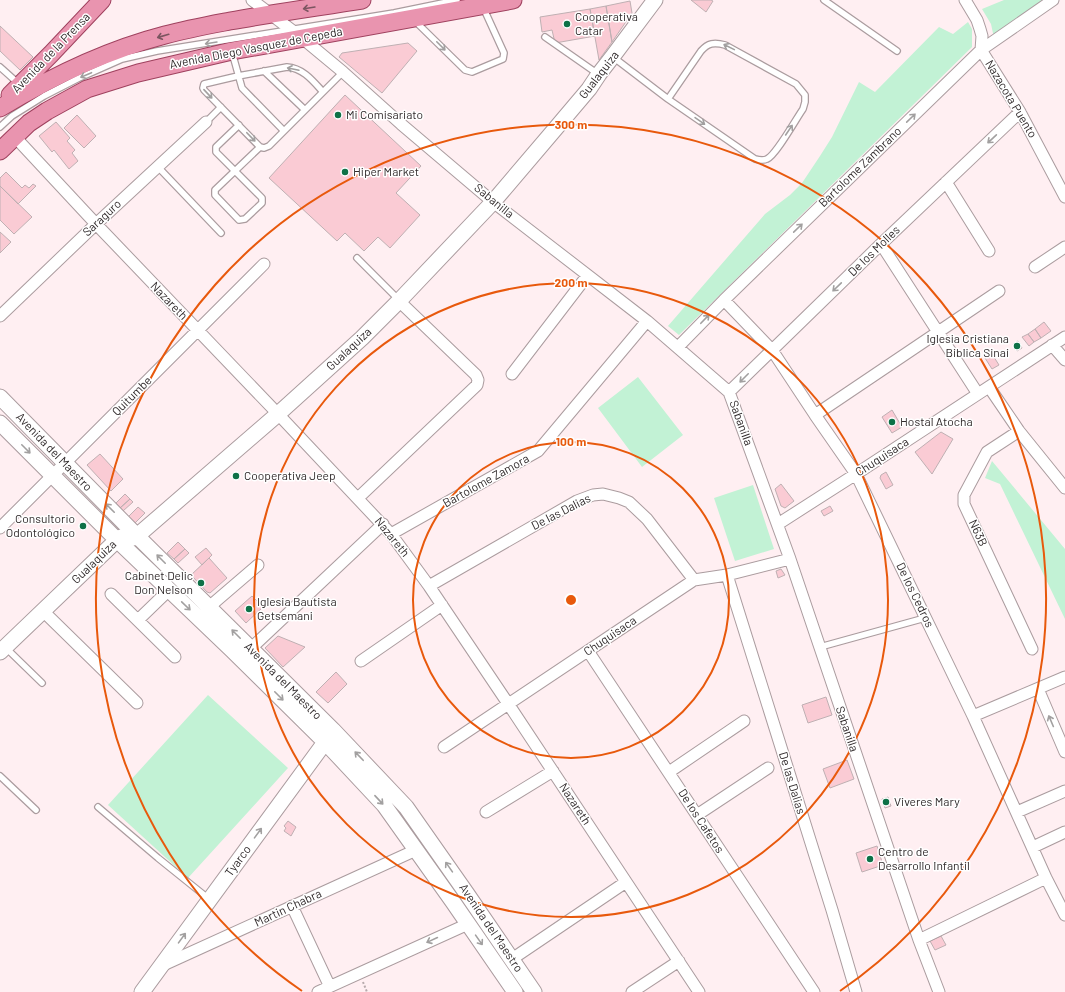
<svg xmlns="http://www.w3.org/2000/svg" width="1065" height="992" viewBox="0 0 1065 992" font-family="Barlow,sans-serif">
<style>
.green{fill:#c2f2d5}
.building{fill:#facbd4;stroke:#bfb0b3}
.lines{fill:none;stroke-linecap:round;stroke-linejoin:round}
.lane-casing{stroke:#ab9c9f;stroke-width:8}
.street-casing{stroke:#ab9c9f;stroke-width:13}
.secondary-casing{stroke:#ab9c9f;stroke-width:17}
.primary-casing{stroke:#9f415e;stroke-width:19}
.path{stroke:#b7aaac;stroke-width:2;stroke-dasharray:2 2;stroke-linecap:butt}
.lane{stroke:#fff;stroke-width:5.5}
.street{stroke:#fff;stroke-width:11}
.secondary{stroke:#fff;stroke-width:15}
.primary{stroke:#e994af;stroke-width:17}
.oneway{stroke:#7b5560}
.oneway2{stroke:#a2a0a0}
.ring{fill:none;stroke:#e8590c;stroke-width:2}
.poi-dot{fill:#0e7147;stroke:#fff;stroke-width:1.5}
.labels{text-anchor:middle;stroke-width:3;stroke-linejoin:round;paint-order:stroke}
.poi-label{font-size:12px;fill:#312b2c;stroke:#fff;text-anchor:start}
.street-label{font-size:12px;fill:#312b2c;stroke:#fff}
.centre{fill:#e8590c;stroke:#fff;stroke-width:2}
.ring-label{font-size:12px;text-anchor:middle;font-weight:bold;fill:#e8590c;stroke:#fff;stroke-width:3;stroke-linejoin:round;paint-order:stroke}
</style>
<rect width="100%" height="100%" fill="#ffeff2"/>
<path class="green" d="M1004 0H1054L994 38 991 24 982 9Z
M968 22 972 29V47L679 335 668 326 765 214 790 195 802 183 820 156 832 137 859 82 875 92 939 27 953 34Z
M638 377 683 435 642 467 598 408Z
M992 461 1065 549V619L1000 484 985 478Z
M753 485 774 549 735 561 714 498Z
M208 695 288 768 188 878 108 805Z"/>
<path class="building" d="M691 0H711L713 1 706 12Z
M630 1 632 13 612 42 606 6Z
M606 6 612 42 599 60 590 9Z
M590 9 595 36 555 43 552 30 542 32 540 17Z
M0 26 33 57 20 70 0 51Z
M408 43 417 51 382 93 339 57 342 53Z
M345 95 421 166 396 193 420 215 390 248 378 237 364 251 345 233 337 241 269 178Z
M77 115 96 136 84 148 64 128Z
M56 122 70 138 67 141 75 150 72 153 78 161 69 169 54 150 52 152 39 136Z
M6 172 22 188 25 185 29 188 33 184 36 186 18 204 0 186V178Z
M0 186 32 217 14 234 0 220Z
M0 232 11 242 0 253Z
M1044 322 1051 331 1041 338 1035 329Z
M1035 329 1041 338 1034 342 1028 334Z
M1028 334 1034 342 1029 346 1022 337Z
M1018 341 1022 348 1017 351 1013 344Z
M992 354 999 365 992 369 985 358Z
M892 410 902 427 892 433 882 417Z
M941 432 953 439 932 474 915 452Z
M100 454 123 479 111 491 87 465Z
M886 472 893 485 886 489 880 478 881 475Z
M781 484 794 501 785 508 781 506 775 489Z
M125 494 130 499 120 508 116 503Z
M130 499 133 502 123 511 120 508Z
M830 506 833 511 824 516 821 511Z
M138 507 145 513 135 523 128 517Z
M178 542 185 549 174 559 167 553Z
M206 548 212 555 202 565 195 557Z
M185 549 189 553 178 563 174 559Z
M209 558 227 578 210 593 207 592 191 575Z
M781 569 785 575 778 578 776 571Z
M252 596 263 607 246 623 235 611Z
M278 636 305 647 283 667 265 648Z
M336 672 347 684 328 703 316 692Z
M826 697 832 715 808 723 802 705Z
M847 760 854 779 830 788 823 769Z
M888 797 891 806 885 808 882 799Z
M288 821 296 827 291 836 284 831 286 828 284 826Z
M877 846 883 865 862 872 856 853Z
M941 936 946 945 935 950 930 941Z"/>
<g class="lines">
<defs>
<path id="lane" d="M824 0 897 51
M415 21 465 70 472 72 503 59 504 53 483 7
M545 37 598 74
M232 52 242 88 284 131
M613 57 668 99 755 159C759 160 763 161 767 159 776 155 796 119 803 109L805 102V95L796 84 725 45C714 42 708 43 701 51L668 99
M0 67 19 84
M264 71 304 109
M206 122 221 107
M239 125 216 147V152L262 198V203L245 219 239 220 215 195V190L260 147 264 148 269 146 343 72
M0 127 12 116 44 96 79 78 122 59 157 51 394 13 457 0
M260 147 204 90 203 88 204 84 238 76 287 67C303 68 313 81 323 92
M158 167 221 233
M357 258 399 300
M5 647 42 683
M820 647 925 618
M0 776 36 810
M98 807 158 858 209 899"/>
<path id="street" d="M252 0 302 38 343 72 401 124 493 202 647 321 729 392 790 559 919 940 939 992
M965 0 977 20 980 29 982 36 981 50 1020 112 1065 197
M15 137 96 224 278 414 391 534 429 586 509 705 699 992
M946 182 989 251
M881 244 978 394
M1035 267 1065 247
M724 300 772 350 815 415 856 474 973 716 1046 878 1065 915
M0 316 96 224 206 122
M1052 345 1065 360
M678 347 724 300 981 50 1053 0
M512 374 587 276
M989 387 1019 431 1065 488
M729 392 881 244 1020 112
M815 415 999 291
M1019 431 987 452 964 495V504L1032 649
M358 498 477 385 478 380 476 375 399 301
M778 524 856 474 1065 337
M0 528 264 264
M391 534 538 451 647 321
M727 575 832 910 856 992
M429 586 577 501 593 495 603 494 619 498 629 502 647 519 694 580
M111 594 175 657
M209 607 258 565
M43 611 137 703
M138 620 169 590
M588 651 814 992
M245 654 383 524
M361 661 442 605
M1038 689 1065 752
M973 716 1065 677
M444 747 694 580 727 575 790 559
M669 772 744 721
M486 812 553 771
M1017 812 1065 791
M697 815 768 768
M1033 847 1065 832
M292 906 330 987
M919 940 1046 878
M512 959 626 882
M161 966 416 850
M318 992 468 924
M632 992 679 961"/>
<path id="secondary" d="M0 397 137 536 333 730 406 807 467 894 534 992
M0 423 117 540 232 650 325 742 384 805 453 902 515 992
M0 652 117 540 121 537 133 538 137 536 278 414 362 338 399 301 493 202 556 128 589 89 599 74 613 56 655 0
M142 992 331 734"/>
<path id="primary" d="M10 95 51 54 102 0
M0 108C51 77 107 50 165 35 187 29 209 25 230 21 274 13 318 7 362 0
M0 151 29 123 47 111 87 89 138 73 232 51 513 0"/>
</defs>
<use href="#lane" class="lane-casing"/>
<use href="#street" class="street-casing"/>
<use href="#secondary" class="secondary-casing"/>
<use href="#primary" class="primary-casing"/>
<path class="path" d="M363 982 367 992"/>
<use href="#lane" class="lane"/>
<use href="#street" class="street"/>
<use href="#secondary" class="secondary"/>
<use href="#primary" class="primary"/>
</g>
<defs><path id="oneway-shaft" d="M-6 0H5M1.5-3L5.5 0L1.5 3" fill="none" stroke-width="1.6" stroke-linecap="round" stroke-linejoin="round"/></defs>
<g class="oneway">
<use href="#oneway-shaft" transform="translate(309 8) rotate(171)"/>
<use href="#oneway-shaft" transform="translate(163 36) rotate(164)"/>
</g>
<g class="oneway2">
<use href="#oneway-shaft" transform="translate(211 43) rotate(171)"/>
<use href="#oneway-shaft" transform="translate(441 46) rotate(45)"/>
<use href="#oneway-shaft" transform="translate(729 47) rotate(-154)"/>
<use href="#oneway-shaft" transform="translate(293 69) rotate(-168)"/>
<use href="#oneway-shaft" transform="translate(86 75) rotate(157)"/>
<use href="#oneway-shaft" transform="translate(208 94) rotate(47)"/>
<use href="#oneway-shaft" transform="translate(911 118) rotate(-44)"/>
<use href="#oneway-shaft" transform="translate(700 121) rotate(35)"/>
<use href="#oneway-shaft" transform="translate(789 130) rotate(-56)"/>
<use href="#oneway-shaft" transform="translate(251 137) rotate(46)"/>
<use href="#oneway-shaft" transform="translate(992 139) rotate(137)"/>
<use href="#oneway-shaft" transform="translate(798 228) rotate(-44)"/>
<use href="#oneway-shaft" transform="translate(837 287) rotate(136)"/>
<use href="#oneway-shaft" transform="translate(705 319) rotate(-46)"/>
<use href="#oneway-shaft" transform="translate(744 378) rotate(135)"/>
<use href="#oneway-shaft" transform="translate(26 449) rotate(45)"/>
<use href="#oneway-shaft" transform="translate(110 508) rotate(-135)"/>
<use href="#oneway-shaft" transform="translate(161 559) rotate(-135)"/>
<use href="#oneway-shaft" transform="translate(186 606) rotate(44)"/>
<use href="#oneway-shaft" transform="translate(236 634) rotate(-135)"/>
<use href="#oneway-shaft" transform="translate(279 696) rotate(45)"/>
<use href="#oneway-shaft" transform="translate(1051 721) rotate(-113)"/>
<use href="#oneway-shaft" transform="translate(359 756) rotate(-134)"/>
<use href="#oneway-shaft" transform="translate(379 800) rotate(47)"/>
<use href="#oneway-shaft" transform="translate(258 833) rotate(-54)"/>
<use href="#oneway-shaft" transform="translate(449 867) rotate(-125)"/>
<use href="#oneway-shaft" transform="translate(182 938) rotate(-54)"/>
<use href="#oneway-shaft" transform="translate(432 940) rotate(155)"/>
<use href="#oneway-shaft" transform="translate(479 940) rotate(55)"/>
</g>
<g class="ring">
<circle cx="571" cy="600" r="158"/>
<circle cx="571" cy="600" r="317"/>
<path d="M302 991A475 475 0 1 1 840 991"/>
</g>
<g class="poi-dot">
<circle cx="567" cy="24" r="4"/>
<circle cx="338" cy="115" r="4"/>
<circle cx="345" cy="172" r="4"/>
<circle cx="1017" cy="346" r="4"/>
<circle cx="892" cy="422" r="4"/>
<circle cx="236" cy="476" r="4"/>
<circle cx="83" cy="526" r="4"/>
<circle cx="201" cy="583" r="4"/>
<circle cx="249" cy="609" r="4"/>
<circle cx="886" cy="802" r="4"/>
<circle cx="870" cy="859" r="4"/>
</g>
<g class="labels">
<g class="poi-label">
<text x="575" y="21">Cooperativa<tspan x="575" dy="14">Catar</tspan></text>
<text x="346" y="119">Mi Comisariato</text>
<text x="353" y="176">Hiper Market</text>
<text x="1009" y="343" text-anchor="end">Iglesia Cristiana<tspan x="1009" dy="14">Biblica Sinai</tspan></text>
<text x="900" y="426">Hostal Atocha</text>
<text x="244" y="480">Cooperativa Jeep</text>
<text x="75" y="523" text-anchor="end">Consultorio<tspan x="75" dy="14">Odontológico</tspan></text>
<text x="193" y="580" text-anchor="end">Cabinet Delic<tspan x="193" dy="14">Don Nelson</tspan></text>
<text x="257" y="606">Iglesia Bautista<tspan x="257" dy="14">Getsemani</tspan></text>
<text x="894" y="806">Viveres Mary</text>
<text x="878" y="856">Centro de<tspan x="878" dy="14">Desarrollo Infantil</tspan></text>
</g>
<g class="street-label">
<text transform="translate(256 48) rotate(-11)" y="4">Avenida Diego Vasquez de Cepeda</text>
<text transform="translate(51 53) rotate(-46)" y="4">Avenida de la Prensa</text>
<text transform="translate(599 75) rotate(-52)" y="4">Gualaquiza</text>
<text transform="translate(1011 99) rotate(59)" y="4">Nazacota Puento</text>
<text transform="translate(860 167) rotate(-44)" y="4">Bartolome Zambrano</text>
<text transform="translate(494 201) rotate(39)" y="4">Sabanilla</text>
<text transform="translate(102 218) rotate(-43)" y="4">Saraguro</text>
<text transform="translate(874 251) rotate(-44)" y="4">De los Molles</text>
<text transform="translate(169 301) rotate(46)" y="4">Nazareth</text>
<text transform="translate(349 349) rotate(-43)" y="4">Gualaquiza</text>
<text transform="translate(132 396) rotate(-45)" y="4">Quitumbe</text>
<text transform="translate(741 423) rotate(70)" y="4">Sabanilla</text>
<text transform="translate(54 452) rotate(46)" y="4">Avenida del Maestro</text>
<text transform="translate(882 457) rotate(-33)" y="4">Chuquisaca</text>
<text transform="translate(486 481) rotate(-29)" y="4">Bartolome Zamora</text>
<text transform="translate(561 512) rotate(-27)" y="4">De las Dalias</text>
<text transform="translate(978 533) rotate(65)" y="4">N63B</text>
<text transform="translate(392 537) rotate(51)" y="4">Nazareth</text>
<text transform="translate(94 562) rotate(-44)" y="4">Gualaquiza</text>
<text transform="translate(915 595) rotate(64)" y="4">De los Cedros</text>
<text transform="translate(610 636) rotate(-34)" y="4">Chuquisaca</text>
<text transform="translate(283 681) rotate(45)" y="4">Avenida del Maestro</text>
<text transform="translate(847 729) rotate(71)" y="4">Sabanilla</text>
<text transform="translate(792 783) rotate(73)" y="4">De las Dalias</text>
<text transform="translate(575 804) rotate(57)" y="4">Nazareth</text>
<text transform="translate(701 821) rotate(57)" y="4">De los Cafetos</text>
<text transform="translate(238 861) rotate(-54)" y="4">Tyarco</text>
<text transform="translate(288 908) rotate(-25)" y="4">Martin Chabra</text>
<text transform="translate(491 928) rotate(56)" y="4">Avenida del Maestro</text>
</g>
</g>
<circle cx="571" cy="600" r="6" class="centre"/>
<g class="ring-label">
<text x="571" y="129">300 m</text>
<text x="571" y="287">200 m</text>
<text x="571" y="446">100 m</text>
</g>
</svg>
